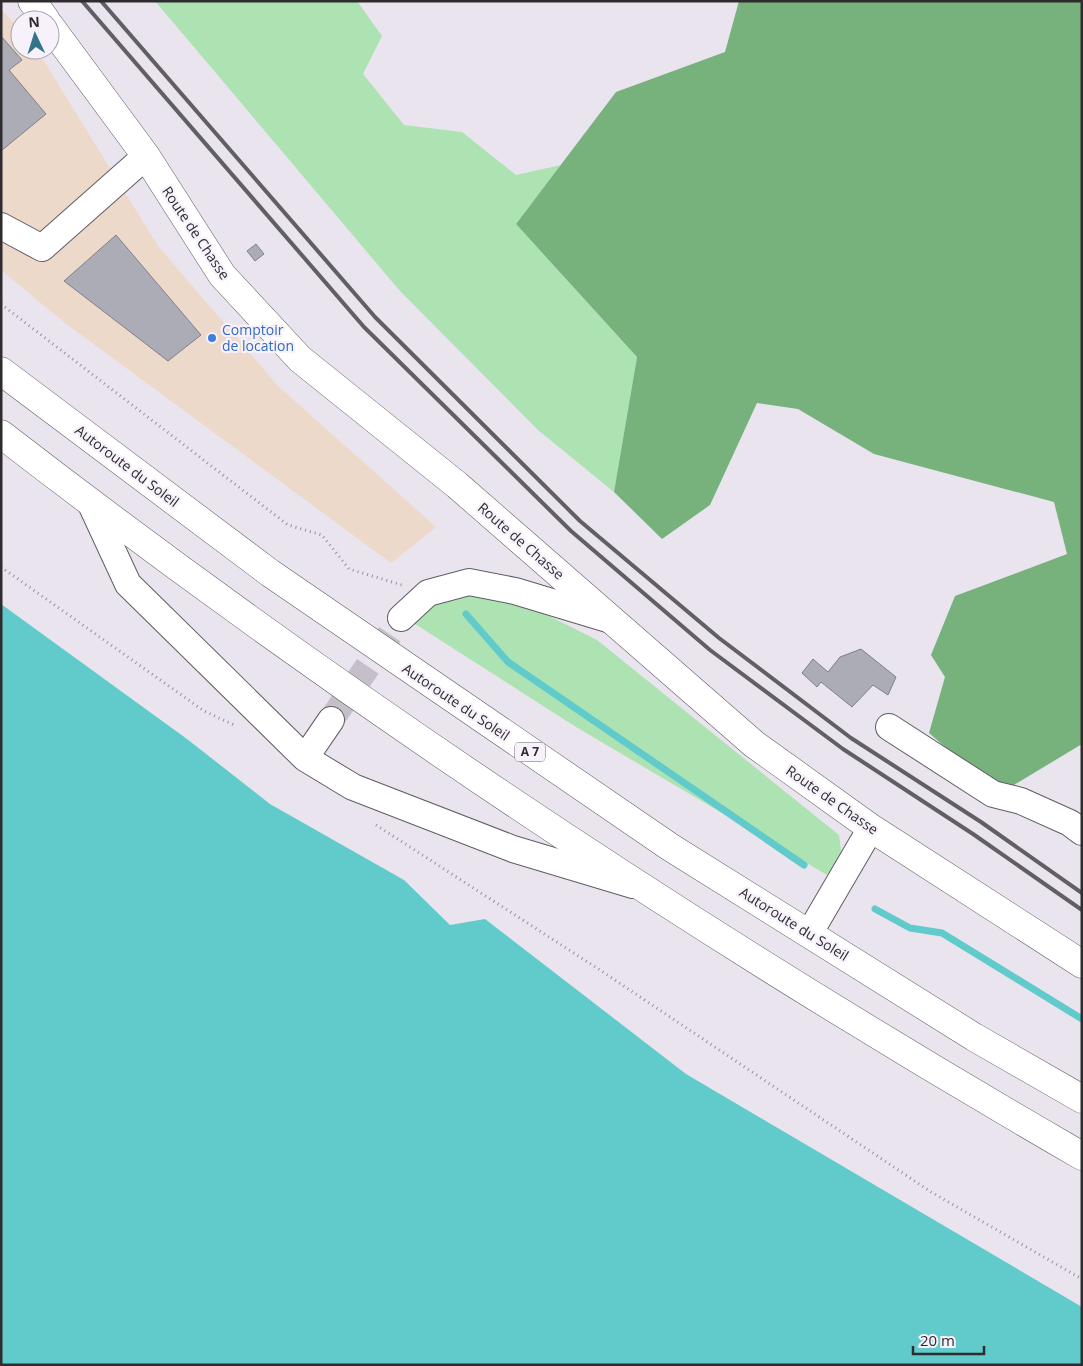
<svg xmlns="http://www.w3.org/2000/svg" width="1083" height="1366" viewBox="0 0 1083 1366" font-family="'Open Sans',sans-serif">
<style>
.industrial{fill:#ecd9c9}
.green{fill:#ade3b2}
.forest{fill:#77b27d}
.water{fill:#61cbcc}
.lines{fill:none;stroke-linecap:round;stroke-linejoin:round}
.stream{stroke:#61cbcc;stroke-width:7}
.building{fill:#acacb6;stroke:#80808a}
.minor-tunnel{stroke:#c4bfc8;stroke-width:26;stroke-dasharray:26 13;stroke-linecap:butt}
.minor-casing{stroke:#615c64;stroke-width:28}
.major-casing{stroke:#615c64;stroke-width:29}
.highway-casing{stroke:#615c64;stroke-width:29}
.path{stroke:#969299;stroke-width:3;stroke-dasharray:1 4;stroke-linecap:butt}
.minor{stroke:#fff;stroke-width:26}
.major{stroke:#fff;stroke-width:28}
.highway{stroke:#fff;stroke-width:28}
.rail{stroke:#615f63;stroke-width:4}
.shop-dot{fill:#3f7fe0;stroke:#f7f1fb;stroke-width:2}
.labels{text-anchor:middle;stroke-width:4.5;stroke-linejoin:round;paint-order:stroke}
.shield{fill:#f7f1fb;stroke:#6a676c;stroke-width:1}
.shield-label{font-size:12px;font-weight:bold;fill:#2e2c2f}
.street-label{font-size:14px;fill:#2e2c2f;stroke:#f7f1fb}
.shop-label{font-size:14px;fill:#366cbe;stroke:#f7f1fb;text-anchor:start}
</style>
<rect width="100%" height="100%" fill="#e9e4ee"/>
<path class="industrial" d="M1 9 20 30V50H37L158 246 278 386 436 527 391 563 65 323 1 270Z"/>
<path class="green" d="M155 1H357L382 36 363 74 404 125 462 132 516 175 561 165 516 224 637 357 614 492 538 430 400 291Z
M474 590 519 601 597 640 839 835 842 857 827 875 576 727 412 622 444 596Z"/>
<path class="forest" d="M739 1H1082V744L1009 788 975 773 929 733 945 677 931 655 955 596 1067 554 1054 502 874 454 798 409 757 403 710 505 662 539 614 492 637 357 516 224 616 92 725 52Z"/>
<path class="water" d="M1 604 187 739 270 804 404 880 450 925 485 919 686 1074 1082 1307V1365H1Z"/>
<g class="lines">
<path class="stream" d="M466 614 508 662 804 865
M875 909 910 928 942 933 1082 1019"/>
</g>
<path class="building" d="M1 36 22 60 9 70 46 114 1 151Z
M116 235 201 335 168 361 64 281Z
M256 244 264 254 255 261 247 251Z
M861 649 896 677 888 695 873 685 852 707 821 682 817 687 802 673 813 659 828 672 840 657Z"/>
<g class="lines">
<path class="minor-tunnel" d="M331 720 401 618"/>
<defs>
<path id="minor" d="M1 226 42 248 146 156
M90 502 128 584 305 758 353 787 513 849 633 885
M401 618 428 593 469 582 515 591 611 620
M889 727 993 794 1021 801 1070 823 1082 832
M305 758 331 720
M809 934 871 828"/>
<path id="major" d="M32 1 46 20
M50 26 146 156 222 275 300 359 457 485 754 744 871 828 1082 964"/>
<path id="highway" d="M1 371 270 573 670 847 974 1037 1082 1099
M1 434C344 699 706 939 1082 1156"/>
</defs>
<use href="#minor" class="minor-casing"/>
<use href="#major" class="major-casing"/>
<use href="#highway" class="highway-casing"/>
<path class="path" d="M1 304 288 525 322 535 349 569 402 585
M1 567 204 711 234 725
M376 825 600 970 931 1192 1082 1279"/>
<use href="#minor" class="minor"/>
<use href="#major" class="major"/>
<use href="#highway" class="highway"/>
<path class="rail" d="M82 1 364 327 571 531 710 650 843 749 973 834 1082 910
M101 1 375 317 580 521 719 638 851 738 981 822 1082 893"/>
</g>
<circle class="shop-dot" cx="212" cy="338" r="5"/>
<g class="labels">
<rect class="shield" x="515" y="742.5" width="30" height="19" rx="4"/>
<g class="shield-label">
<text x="530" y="756">A 7</text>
</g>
<g class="street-label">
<text transform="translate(196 233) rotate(56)" y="5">Route de Chasse</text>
<text transform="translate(127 466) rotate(37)" y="5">Autoroute du Soleil</text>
<text transform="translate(521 541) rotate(41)" y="5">Route de Chasse</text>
<text transform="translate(456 702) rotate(34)" y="5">Autoroute du Soleil</text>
<text transform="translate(832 800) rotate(35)" y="5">Route de Chasse</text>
<text transform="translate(794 924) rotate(32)" y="5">Autoroute du Soleil</text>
</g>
<g class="shop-label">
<text x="222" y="335">Comptoir<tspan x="222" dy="16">de location</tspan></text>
</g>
</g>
<rect width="1083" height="1366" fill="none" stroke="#2e2c2f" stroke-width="5"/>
<g transform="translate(35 35) rotate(356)"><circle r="24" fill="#f7f1fb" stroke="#a7a2a9"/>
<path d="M0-4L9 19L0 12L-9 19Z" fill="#347488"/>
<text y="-8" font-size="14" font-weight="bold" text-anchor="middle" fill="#2e2c2f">N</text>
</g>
<path d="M913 1346v8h71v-8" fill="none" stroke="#2e2c2f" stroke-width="2.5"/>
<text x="920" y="1346" font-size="15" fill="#2e2c2f" stroke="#f7f1fb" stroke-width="4" paint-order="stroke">20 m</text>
</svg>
